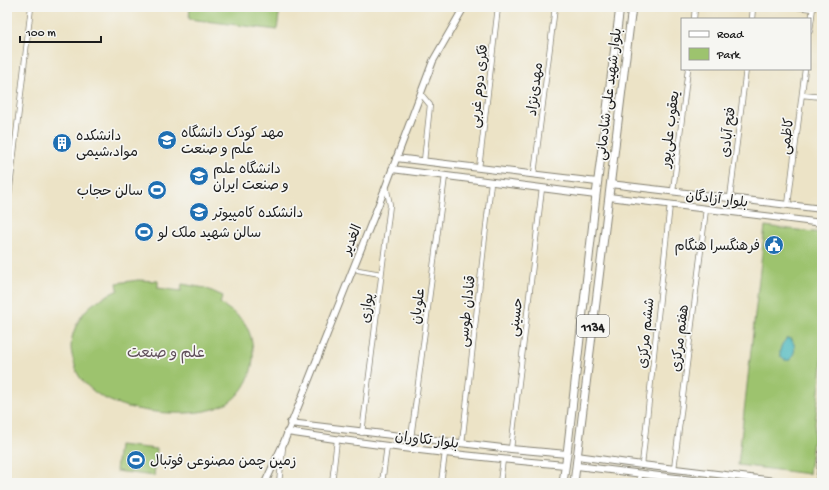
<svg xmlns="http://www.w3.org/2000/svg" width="829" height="490" viewBox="0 0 829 490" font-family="'Gochi Hand','Playpen Sans Arabic',sans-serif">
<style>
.green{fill:#9dc36e;stroke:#5c7045}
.water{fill:#45b5bb;stroke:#30686c}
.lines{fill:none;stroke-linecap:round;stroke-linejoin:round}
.minor-casing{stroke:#848071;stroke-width:6}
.secondary-casing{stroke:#848071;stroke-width:8}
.primary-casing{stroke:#848071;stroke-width:9}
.minor{stroke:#fff;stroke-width:4.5}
.secondary{stroke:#fff;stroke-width:6}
.primary{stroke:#fff;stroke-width:7}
.labels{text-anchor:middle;stroke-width:3.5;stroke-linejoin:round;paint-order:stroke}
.shield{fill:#f6f6f2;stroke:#5d5d5c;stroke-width:1}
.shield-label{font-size:13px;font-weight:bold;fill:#1c1c1c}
.street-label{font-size:14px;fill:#1c1c1c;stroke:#f6f6f2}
.poi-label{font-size:14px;fill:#1c1c1c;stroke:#f6f6f2;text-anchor:start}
.neighbourhood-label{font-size:15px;fill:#5f4e5a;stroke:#f6f6f2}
</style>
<rect width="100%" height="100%" fill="#f6f6f2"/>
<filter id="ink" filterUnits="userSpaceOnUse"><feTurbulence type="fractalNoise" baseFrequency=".025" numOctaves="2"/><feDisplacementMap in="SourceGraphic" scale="8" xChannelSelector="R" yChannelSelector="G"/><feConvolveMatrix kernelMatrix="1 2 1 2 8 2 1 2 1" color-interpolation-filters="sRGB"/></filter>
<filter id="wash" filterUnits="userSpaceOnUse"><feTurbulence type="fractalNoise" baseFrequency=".012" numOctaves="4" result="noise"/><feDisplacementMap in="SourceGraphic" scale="16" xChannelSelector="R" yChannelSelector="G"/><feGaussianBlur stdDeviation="0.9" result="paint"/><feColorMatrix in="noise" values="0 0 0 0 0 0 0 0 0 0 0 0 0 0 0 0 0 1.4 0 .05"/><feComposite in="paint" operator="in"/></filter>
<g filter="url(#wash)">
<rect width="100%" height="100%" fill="#ece3c6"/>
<path class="green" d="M190 7H280L277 30 189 19Z
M765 226 822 233V367L809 474 738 465Z
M138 280 158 281V288L181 291 182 284 205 288 223 296 220 303C228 309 238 315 244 322 252 333 255 353 252 366 249 381 241 394 228 403 225 405 220 406 217 408 187 418 132 413 104 398 96 394 84 384 79 376 76 372 75 364 73 359 72 355 71 351 71 347 71 334 78 319 87 309 96 300 108 295 118 290L117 283Z
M119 445 157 449 154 476 116 471Z"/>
<path class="water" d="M787 338 791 339C797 346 795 353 790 360 781 362 778 354 781 347 782 343 785 341 787 338Z"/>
</g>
<g filter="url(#ink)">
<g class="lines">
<defs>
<path id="minor" d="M797 7 813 9
M694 19 695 7
M752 19 753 7
M810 31 813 7
M421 94 430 105 424 161
M802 95 822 97
M479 168 498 7
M534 174 555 7
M673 191 688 69
M730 198 746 69
M788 205 805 69
M7 213 31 7
M358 270 381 274
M362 433 390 205 386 186
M411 438 445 176
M462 444 491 182
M511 449 542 188
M642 465 670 204
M674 469 706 209
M279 483 283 447
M332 483 337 440
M382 483 387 446
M441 483 445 453
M500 483 503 459
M639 483 640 473"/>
<path id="secondary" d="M396 158 597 182
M392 169 596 195
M610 184 822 209
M609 197 822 223
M290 423 511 449 567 454
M287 432C379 446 472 457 565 465
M577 456 642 465 791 483
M577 466 717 483
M265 483 284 442 386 186 433 61 464 7
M819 483 822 453"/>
<path id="primary" d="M563 483 567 454 596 195 620 7
M574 483 632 7"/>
</defs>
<use href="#minor" class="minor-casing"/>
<use href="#secondary" class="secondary-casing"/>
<use href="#primary" class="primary-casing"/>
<use href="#minor" class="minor"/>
<use href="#secondary" class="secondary"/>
<use href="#primary" class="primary"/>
</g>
</g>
<defs>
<symbol id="school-disc" viewBox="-11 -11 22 22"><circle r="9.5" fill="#1f6fb2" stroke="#f6f6f2"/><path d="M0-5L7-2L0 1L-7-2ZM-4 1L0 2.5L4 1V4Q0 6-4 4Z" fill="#fff"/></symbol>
<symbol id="building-disc" viewBox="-11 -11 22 22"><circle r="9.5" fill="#1f6fb2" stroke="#f6f6f2"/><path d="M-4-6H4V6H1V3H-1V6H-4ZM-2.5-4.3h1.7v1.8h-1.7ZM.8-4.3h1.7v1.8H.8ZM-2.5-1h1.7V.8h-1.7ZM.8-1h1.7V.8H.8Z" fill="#fff"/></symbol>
<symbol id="university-disc" viewBox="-11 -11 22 22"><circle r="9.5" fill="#1f6fb2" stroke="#f6f6f2"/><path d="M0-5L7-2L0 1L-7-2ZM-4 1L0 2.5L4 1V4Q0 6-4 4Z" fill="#fff"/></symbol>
<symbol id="stadium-disc" viewBox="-11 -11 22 22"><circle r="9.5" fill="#1f6fb2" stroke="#f6f6f2"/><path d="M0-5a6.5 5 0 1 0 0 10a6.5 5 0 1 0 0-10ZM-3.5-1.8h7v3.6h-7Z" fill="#fff"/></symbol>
<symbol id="civic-disc" viewBox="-11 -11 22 22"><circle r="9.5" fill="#1f6fb2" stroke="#f6f6f2"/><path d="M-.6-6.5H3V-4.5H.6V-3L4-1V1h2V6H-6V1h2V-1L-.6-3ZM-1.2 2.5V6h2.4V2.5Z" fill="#fff"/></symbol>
</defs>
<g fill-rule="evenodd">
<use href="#school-disc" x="156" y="129" width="22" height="22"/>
<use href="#building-disc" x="51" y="132" width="22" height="22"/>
<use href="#university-disc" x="188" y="165" width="22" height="22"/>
<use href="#stadium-disc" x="146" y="179" width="22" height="22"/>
<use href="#university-disc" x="188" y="201" width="22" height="22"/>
<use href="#stadium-disc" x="133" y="221" width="22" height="22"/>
<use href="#civic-disc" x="763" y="234" width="22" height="22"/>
<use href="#stadium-disc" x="125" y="449" width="22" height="22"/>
</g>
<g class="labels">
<rect class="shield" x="577" y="315" width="32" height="22" rx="3"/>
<g class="shield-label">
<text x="593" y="331">1134</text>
</g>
<g class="street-label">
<text transform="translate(478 86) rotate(-84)" y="5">فکری دوم غربی</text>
<text transform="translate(534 89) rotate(-83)" y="5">مهدی‌نژاد</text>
<text transform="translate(608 94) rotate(-83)" y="5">بلوار شهید علی شادمانی</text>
<text transform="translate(669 129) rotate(-83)" y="5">یعقوب علی‌پور</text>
<text transform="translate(727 132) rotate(-83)" y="5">فتح آبادی</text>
<text transform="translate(786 136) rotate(-83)" y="5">کاظمی</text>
<text transform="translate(717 198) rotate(7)" y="5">بلوار آزادگان</text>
<text transform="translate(351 239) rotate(-68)" y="5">الغدیر</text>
<text transform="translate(417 306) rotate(-83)" y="5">علویان</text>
<text transform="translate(366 308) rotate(-83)" y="5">پوازی</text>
<text transform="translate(466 311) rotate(-84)" y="5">قنادان طوسی</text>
<text transform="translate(515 317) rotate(-83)" y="5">حسینی</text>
<text transform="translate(645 333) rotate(-84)" y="5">ششم مرکزی</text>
<text transform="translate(679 338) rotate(-83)" y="5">هفتم مرکزی</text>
<text transform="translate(427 439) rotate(7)" y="5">بلوار تکاوران</text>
</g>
<g class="poi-label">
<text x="181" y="137">مهد کودک دانشگاه<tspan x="181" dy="16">علم و صنعت</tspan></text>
<text x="76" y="140">دانشکده<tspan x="76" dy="16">مواد،شیمی</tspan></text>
<text x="213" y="173">دانشگاه علم<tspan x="213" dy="16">و صنعت ایران</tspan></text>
<text x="143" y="195" text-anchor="end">سالن حجاب</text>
<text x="213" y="217">دانشکده کامپیوتر</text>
<text x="158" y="237">سالن شهید ملک لو</text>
<text x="760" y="250" text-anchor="end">فرهنگسرا هنگام</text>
<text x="150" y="465">زمین چمن مصنوعی فوتبال</text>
</g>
<g class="neighbourhood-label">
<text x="166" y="357">علم و صنعت</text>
</g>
</g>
<rect width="829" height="490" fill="none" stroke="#f6f6f2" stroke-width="24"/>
<rect x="681" y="18" width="130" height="52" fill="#f6f6f2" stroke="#9f9f9c"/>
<rect x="689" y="31" width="20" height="6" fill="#ffffff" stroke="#9f9f9c"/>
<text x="717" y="38" font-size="12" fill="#1c1c1c">Road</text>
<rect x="689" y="48" width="20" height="12" fill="#9dc36e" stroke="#9f9f9c"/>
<text x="717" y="58" font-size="12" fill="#1c1c1c">Park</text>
<path d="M20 36v6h81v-6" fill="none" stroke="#1c1c1c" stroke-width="2"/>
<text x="26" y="36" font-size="12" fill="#1c1c1c" stroke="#f6f6f2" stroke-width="3" paint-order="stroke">100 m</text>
</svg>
